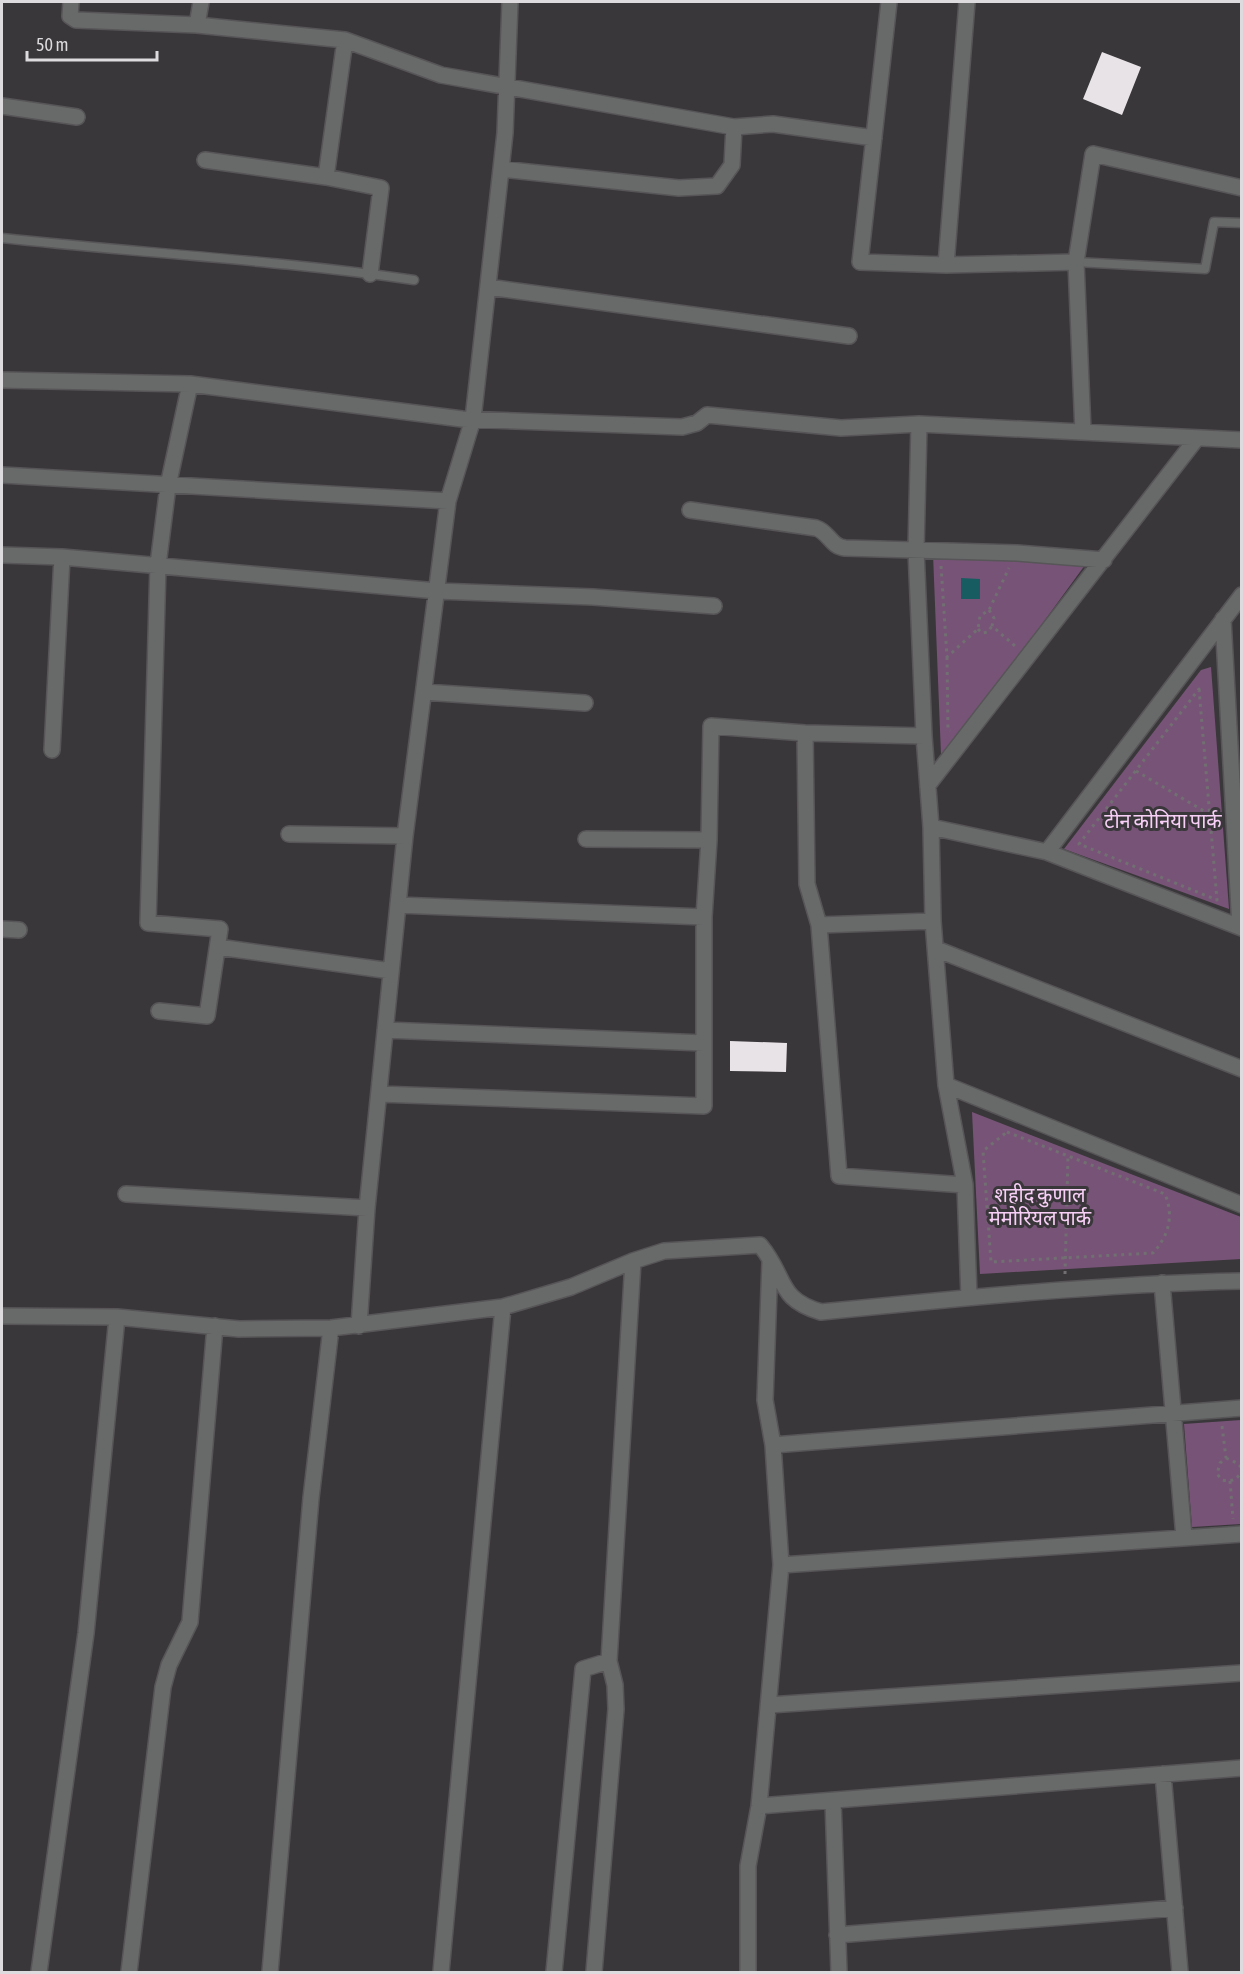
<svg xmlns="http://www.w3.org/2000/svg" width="1243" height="1974" viewBox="0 0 1243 1974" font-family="'Asap Condensed','Noto Sans Devanagari',sans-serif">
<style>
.green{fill:#775477}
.water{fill:#175c61}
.building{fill:#e7e3e7}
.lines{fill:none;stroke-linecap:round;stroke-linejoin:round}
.service-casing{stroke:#575557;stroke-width:11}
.minor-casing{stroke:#575557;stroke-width:18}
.path{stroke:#716f71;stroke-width:3;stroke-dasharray:3 4.5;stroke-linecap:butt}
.service{stroke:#686a6a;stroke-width:8}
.minor{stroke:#686a6a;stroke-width:15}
.labels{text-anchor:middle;stroke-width:6;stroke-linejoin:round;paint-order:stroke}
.park-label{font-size:20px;fill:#f8d0f7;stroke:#3a373a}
</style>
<rect width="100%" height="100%" fill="#3a373a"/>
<path class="green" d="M933 554 1085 565 946 756 941 755Z
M1211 667 1229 909 1064 849 1201 670Z
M972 1112 1241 1217V1259L980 1274Z
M1241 1420V1524L1192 1527 1184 1424Z"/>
<path class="water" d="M961 578 980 579V599H961Z"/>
<path class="building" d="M1102 52 1141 67 1122 115 1083 99Z
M730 1041 787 1043 786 1072 730 1071Z"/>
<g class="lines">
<defs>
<path id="service" d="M2 238C139 253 277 260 414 280
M1076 262 1205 269 1214 222 1242 223"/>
<path id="minor" d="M71 2 70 16 76 20 197 25
M201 2 197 25 345 40 441 75 734 127 773 124 874 138
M889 2 860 262 946 265 1076 262 1083 432
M2 106 77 117
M205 160 326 177 381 188 370 274
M501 169 679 188 717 186 732 165 734 127
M326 177 345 40
M1076 262 1093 154 1242 188
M946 265 967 2
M488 287 849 336
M2 380 190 384 462 419 682 427 697 423 707 415 841 428 919 424 1242 440
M919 424 916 550 924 736 931 827 933 921 946 1085 965 1185 969 1297
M2 475 448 501
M690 510 816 528C829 532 830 546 845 548L1017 553 1104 560
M2 555 62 557 437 591 593 597 714 606
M1223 619 1240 927
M424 692 585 703
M805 733 807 884 819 925
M52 750 62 557
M928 785 1197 438
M931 827 1047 852 1242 595
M289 834 405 836
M586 839 709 840
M1047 852 1242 928
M398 905 704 917 709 840 711 726 805 733 924 736
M933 921 819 925 839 1176 965 1185
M2 929 19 930
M218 947 391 971
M936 949 1242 1069
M159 1011 207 1016 220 929 148 923 158 565 168 486 190 384
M385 1030 704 1043
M946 1085 1242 1205
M379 1094 704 1106V917
M126 1194 367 1208
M770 1261 765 1400 773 1445
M1162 1283 1184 1537
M2 1316 117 1317 239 1329 331 1328 503 1307 571 1287 633 1261 664 1251 760 1245C787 1277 776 1299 821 1312 961 1298 1101 1284 1242 1281
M359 1326 367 1208 405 836 448 501 473 419 505 133 510 2
M781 1565 1242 1534
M769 1705 1242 1673
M1163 1774 1180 1972
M833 1801 839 1972
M759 1806 1242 1768
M837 1935 1175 1908
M39 1972 86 1633 117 1317
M129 1972 163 1687 169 1665 190 1622 215 1326
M270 1972 311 1498 331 1328
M441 1972 503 1307
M554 1972 583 1669 609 1661 633 1261
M594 1972 616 1709 615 1685 609 1661
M748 1972V1866L759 1806 781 1565 773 1445 1242 1408"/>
</defs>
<use href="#service" class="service-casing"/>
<use href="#minor" class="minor-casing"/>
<path class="path" d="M941 566 947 657 978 629 980 616 989 610 1009 568
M989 610 994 618 992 626 1015 646
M978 629 982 633 988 632 992 626
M947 657 948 730 950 731
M1199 689 1217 900 1079 844Z
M1136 771 1209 814
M1007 1132 1165 1194C1174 1216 1169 1235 1153 1253L991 1262 983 1151Z
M1065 1274 1068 1156
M1222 1426 1226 1458 1220 1463 1217 1474 1222 1480C1232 1482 1237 1480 1242 1471
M1226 1458 1237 1463 1242 1468
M1230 1481 1233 1519"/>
<use href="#service" class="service"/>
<use href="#minor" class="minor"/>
</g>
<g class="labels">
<g class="park-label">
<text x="1163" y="828">टीन कोनिया पार्क</text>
<text x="1040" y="1202">शहीद कुणाल<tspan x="1040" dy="23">मेमोरियल पार्क</tspan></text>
</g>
</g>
<rect width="1243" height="1974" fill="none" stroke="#dddbdd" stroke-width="6"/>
<path d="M27 51v9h130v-9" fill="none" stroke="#dddbdd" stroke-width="3"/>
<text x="36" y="51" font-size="18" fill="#dddbdd" stroke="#3a373a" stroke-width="4.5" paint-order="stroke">50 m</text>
</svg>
